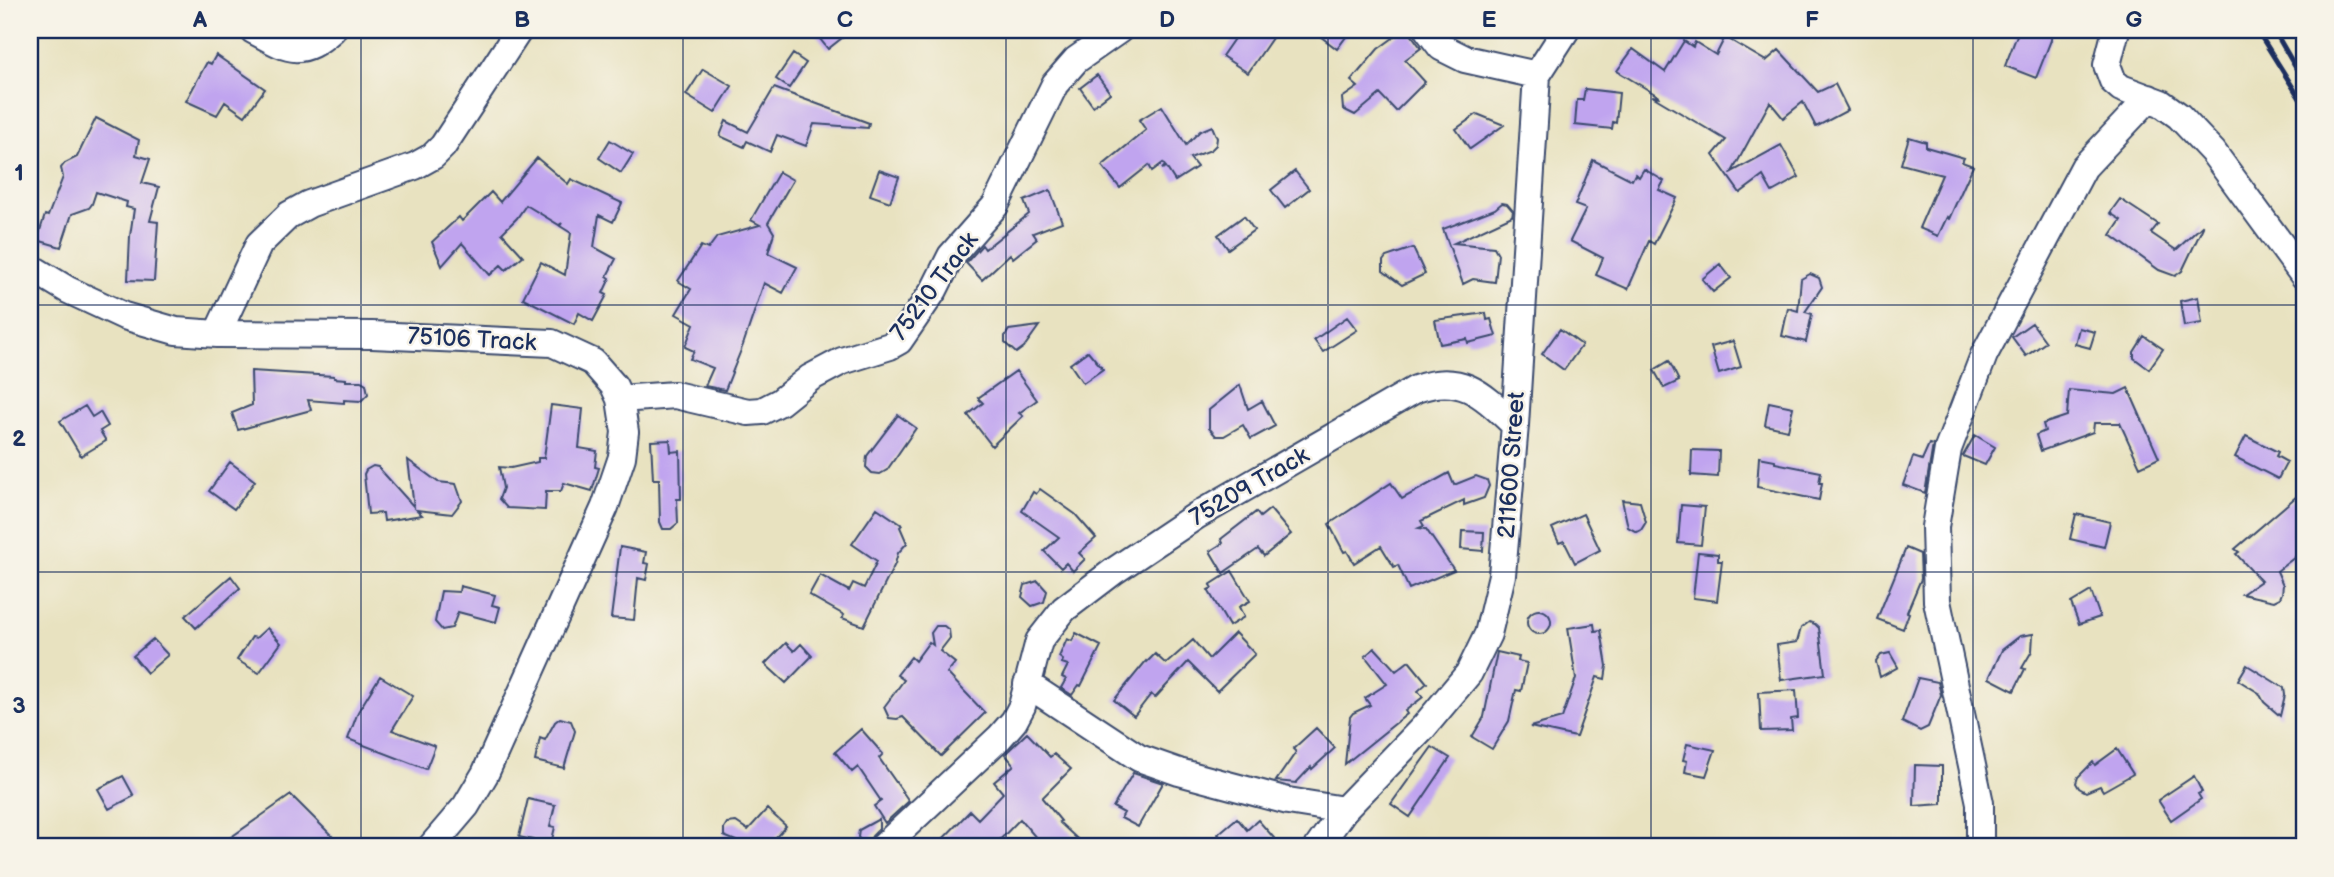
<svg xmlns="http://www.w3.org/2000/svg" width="2334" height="877" viewBox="0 0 2334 877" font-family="'Balsamiq Sans',sans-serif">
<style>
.building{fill:#c0a4ef}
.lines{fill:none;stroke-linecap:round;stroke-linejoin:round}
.minor-casing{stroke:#3a4a6d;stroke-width:30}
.minor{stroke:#fff;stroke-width:26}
.rail{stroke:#1b2f5e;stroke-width:5}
.grid{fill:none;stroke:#1b2f5e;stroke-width:2;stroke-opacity:0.55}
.labels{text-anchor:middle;stroke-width:5;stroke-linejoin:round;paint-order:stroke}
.street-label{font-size:24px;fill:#1b2f5e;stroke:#f7f3e8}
.neatline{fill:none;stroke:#1b2f5e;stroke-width:2.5}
.grid-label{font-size:23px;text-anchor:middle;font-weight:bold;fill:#1b2f5e}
</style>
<rect width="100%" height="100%" fill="#f7f3e8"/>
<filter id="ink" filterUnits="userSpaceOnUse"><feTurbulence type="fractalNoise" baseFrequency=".0143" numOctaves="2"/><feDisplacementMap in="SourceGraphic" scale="14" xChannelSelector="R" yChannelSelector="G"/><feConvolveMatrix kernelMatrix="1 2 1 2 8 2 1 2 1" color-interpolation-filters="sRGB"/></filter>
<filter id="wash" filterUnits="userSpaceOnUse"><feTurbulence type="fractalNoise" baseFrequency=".00686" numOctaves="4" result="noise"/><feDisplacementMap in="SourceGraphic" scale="28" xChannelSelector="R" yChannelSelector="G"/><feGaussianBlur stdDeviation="1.57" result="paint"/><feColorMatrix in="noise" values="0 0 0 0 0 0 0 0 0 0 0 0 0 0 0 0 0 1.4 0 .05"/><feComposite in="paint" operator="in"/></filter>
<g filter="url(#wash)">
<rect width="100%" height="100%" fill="#e8e2c0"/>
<g id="blocks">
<path class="building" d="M813 30H852L828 49Z
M1240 30H1260L1272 38 1248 73 1222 56Z
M1312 30H1351L1337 49Z
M1404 30H1408L1421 48 1405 60 1425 82 1396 111 1380 94 1355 115 1343 109 1342 98 1358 87 1351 81 1378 49Z
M2019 30H2052L2051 40 2036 78 2005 66Z
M1725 37 1766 61 1779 50 1818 92 1835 84 1848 110 1816 127 1803 102 1783 118 1770 102 1732 172 1781 145 1799 177 1772 192 1763 176 1740 193 1713 155 1726 140 1652 96 1660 97 1617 71 1633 49 1665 72 1684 41 1693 47 1695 42 1716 55Z
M793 54 806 63 789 88 776 79Z
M216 55 265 89 245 116 225 102 217 115 186 101 207 62 211 64Z
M703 69 732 86 715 113 686 95Z
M1097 75 1110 93 1093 106 1080 88Z
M774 88 869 123 868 128 814 124 806 146 777 135 770 152 747 141 744 147 720 136 726 121 748 132Z
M1585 89 1619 93 1616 123 1613 122 1612 129 1575 125 1577 100H1583Z
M1162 106 1186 145 1200 131 1212 126 1217 138 1216 145 1211 150 1190 158 1197 167 1175 181 1166 167 1162 169 1165 166 1163 163 1152 171 1149 165 1120 188 1102 166 1146 130 1139 120Z
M1477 114 1504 125 1470 149 1456 129Z
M96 118 139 140 136 155 150 159 142 183 159 187 150 221 158 222 154 281 128 280 130 236 134 209 126 207 127 202 96 192 92 204 89 208 72 214 61 247 37 240 45 215 48 216 63 177 61 168 65 163 77 157Z
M1909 137 1926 142V147L1964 158 1962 162 1973 166 1949 219 1947 217 1938 236 1919 228 1942 175 1901 164Z
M610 140 633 154 621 173 599 158Z
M537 158 568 184 571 179 622 203 613 222 599 215 594 247 616 259 607 276 610 278 603 293 607 295 593 321 579 313 574 324 523 298 541 262 565 275 571 233 560 226 562 223 559 225 526 205 517 218 502 233 523 256 506 270 501 265 490 275 462 243 442 266 432 242 459 217 462 221 491 192 500 202Z
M1593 160 1632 180 1635 174 1639 177 1644 169 1664 181 1659 190 1677 198 1654 244 1649 241 1628 289 1596 275 1603 258 1570 241 1586 209 1575 205Z
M879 170 899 177 890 202 870 195Z
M1295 171 1309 189 1285 208 1271 190Z
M779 172 793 180 768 223 774 233 768 253 797 267 783 293 764 283 743 345 725 390 705 386 713 368 690 359 694 351 685 347 694 324 676 314 691 289 678 281 701 246 708 249 717 237 760 225 751 220Z
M1050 190 1062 222 1033 233 1037 239 1013 258 1010 254 982 280 966 263 982 245 985 249 1029 214 1024 201Z
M2120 199 2158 224 2151 233 2176 250 2202 226 2203 227 2182 271 2175 276 2159 270 2111 235 2121 220 2110 213Z
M1502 203 1507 204 1513 211 1512 216 1454 243 1494 247 1498 254 1495 282 1473 279 1463 284 1443 229 1495 209Z
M1244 216 1254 230 1228 249 1218 235Z
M1413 248 1425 274 1402 285 1383 271V261L1386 257Z
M1720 264 1731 278 1713 292 1702 279Z
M1810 274 1819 278 1822 287 1805 312 1812 314 1806 342 1782 336 1788 308 1798 311 1801 279Z
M2198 297 2202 323 2184 326 2180 301Z
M1486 313 1487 320 1491 319 1496 336 1468 343 1467 339 1440 344 1435 320Z
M1347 317 1357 330 1323 352 1314 340Z
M2032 323 2046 342 2026 356 2012 337Z
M1039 326 1024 347 1016 353 1005 343V336L1009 330Z
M2079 328 2095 332 2090 348 2075 344Z
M1560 329 1582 345 1564 370 1542 354Z
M2144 336 2163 349 2149 369 2134 358V352Z
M1733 341 1741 367 1719 374 1711 347Z
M1088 351 1103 369 1083 383 1070 364Z
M1669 361 1679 381 1664 388 1654 370Z
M251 371 334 376V378L346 379V381H361L366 384 368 394 361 401 344 400V403L308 400 311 410 238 430 232 413 252 405Z
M1016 371 1037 400 1019 413 1023 416 992 446 968 415 983 403 978 398Z
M1240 385 1248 409 1262 401 1275 426 1251 439 1243 425 1224 436H1216L1209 428V410Z
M2128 388 2159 458 2140 467 2120 423H2094L2093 432 2041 451 2036 435 2045 431 2043 424 2067 416 2069 390 2116 394Z
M1769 402 1793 407 1788 430 1765 425Z
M551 405 583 409 579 448 597 451 595 467 599 468 592 491 564 483 561 491H546L545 510 507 508 499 499 503 488 499 467 511 468 538 462V458H544Z
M85 406 92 417 100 412 108 426 100 431 106 441 81 456 60 421Z
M898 415 916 428 887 470 880 474 872 473 866 467 867 456Z
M1975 435 1995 447 1985 465 1963 456Z
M2246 436 2278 452 2276 456 2287 462 2278 479 2235 457Z
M670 440 671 452 680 451 681 499H677L678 523 671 529H663L660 522 659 479H653L651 441Z
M1929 444 1933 445 1925 493 1903 485 1913 457 1922 460Z
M1692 450 1719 451 1718 477 1691 475Z
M1759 457 1775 460V463L1821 472 1819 483H1822L1819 500 1757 487Z
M408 460 438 482 456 484 462 501 452 514 417 510 422 515 384 521 383 513 368 514 364 474 366 470 373 466 378 467 414 507Z
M230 462 255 481 234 509 209 491Z
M1449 473 1454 485 1476 476 1487 480 1489 486 1484 498 1464 505V500L1421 521 1424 526 1419 528 1426 529 1454 570 1409 589 1398 565 1394 567 1381 546 1354 563 1347 551 1344 552 1329 524 1391 483 1402 499Z
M1040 489 1075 514 1096 538 1079 553 1085 559 1073 571 1066 563 1061 568 1044 551 1059 537 1022 511 1033 492 1036 494Z
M2304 490V550L2277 571 2283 585 2282 593 2280 598 2274 601 2242 594 2261 581 2236 554 2239 552 2235 549Z
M1622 500 1640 502 1646 522 1641 530 1637 532 1628 527Z
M1681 505 1705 507 1701 545 1678 543Z
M877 508 902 525 900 527 907 543 898 553 895 564 864 626 842 618 844 615 809 595 820 575 849 591 853 583 864 588 877 561 852 544Z
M1270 509 1291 534 1264 556 1258 549 1223 573 1210 551 1223 543 1221 539 1256 512 1260 517Z
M1583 514 1600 550 1575 563 1564 541 1559 543 1552 528Z
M2076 514 2110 522 2104 547 2070 539Z
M1462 531 1484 532 1483 551 1461 549Z
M620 547 646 552 644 563 649 564 646 580 638 578 634 620 611 618Z
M1906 548 1920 554 1921 579 1907 612 1909 613 1903 629 1877 619Z
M1698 552 1718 554V561H1722L1717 601 1693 598Z
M1232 571 1250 601 1239 607 1244 617 1229 626 1208 590 1212 588 1210 585Z
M231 576 240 588 196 628 185 616Z
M1038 581 1047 591 1044 602 1032 606 1022 597 1025 585Z
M460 586 495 595 492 605 500 607 496 622 458 612 452 628 442 630 435 622 441 591 459 592Z
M2091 591 2100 617 2079 624 2071 603Z
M1527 622a12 12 0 1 1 24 0a12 12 0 1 1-24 0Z
M1809 622 1815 624 1819 628 1825 674 1781 680 1777 645 1797 642 1801 628Z
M1594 624 1595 631 1601 630 1607 666 1605 679 1597 677 1576 737 1530 727 1562 718 1576 678 1568 628Z
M936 626H944L949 630 950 638 940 651 955 663 947 673 985 713 941 756 903 717 897 719 889 718 884 707 904 680 897 675 911 657 915 661 929 642 933 645 931 633Z
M267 628 281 643 259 673 237 660 252 637 256 638Z
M1076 633 1101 646 1081 686 1079 685 1072 695 1061 688 1066 679 1062 677 1068 665 1062 663 1063 660 1059 657 1067 639 1072 641Z
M1235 633 1255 654 1217 691 1188 662 1155 698 1151 694 1134 716 1114 700 1146 661 1147 662 1155 654 1166 664 1193 640 1209 659Z
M2033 634 2032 651 2022 668 2025 669 2014 691 1989 678 2002 650 2020 636Z
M153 639 168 655 147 673 133 656Z
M786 643 794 651 801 644 812 656 786 683 765 664Z
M1375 648 1396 671 1409 661 1427 683 1418 691 1423 697 1405 711 1407 714 1345 764 1350 717 1353 713 1370 705 1365 698 1387 684 1365 656Z
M1497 652 1519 657 1518 661 1527 663 1521 691 1516 690 1509 721 1492 749 1472 737 1484 717Z
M1890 653 1898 667 1880 677 1876 662 1881 655Z
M2247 665 2284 688 2285 695 2280 716 2264 702 2259 693 2238 680Z
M380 676 413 696 392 730 435 746 426 769 348 739 358 712Z
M1918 678 1938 682 1941 695 1928 727 1920 731 1902 722Z
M1796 690 1798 718 1791 719 1792 730 1761 731 1759 692Z
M560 718 571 721 575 731 564 768 535 761 540 738 545 740 555 722Z
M1316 728 1335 748 1312 769 1311 767 1296 783 1276 781 1296 752 1293 749Z
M861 729 883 754 879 758 909 801 885 823 874 806 881 801 858 767 852 772 835 752Z
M1027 733 1050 757 1054 754 1071 769 1042 798 1061 821 1059 822 1086 847H1044L1020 819 993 847H935L970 811 978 819 1003 793 994 782 1014 765 1005 754Z
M1687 744 1715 750 1706 776 1685 772 1687 761 1683 760Z
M1432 747 1450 758 1410 817 1391 804Z
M2117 749 2133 774 2103 791 2100 786 2086 792 2079 788 2076 783 2078 777 2093 762 2095 765Z
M1915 765 1942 766V804L1914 806Z
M1133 773 1163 783 1138 827 1121 818 1124 813 1113 807Z
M123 776 134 796 109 809 98 789Z
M2194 776 2202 792 2198 794 2201 799 2171 820 2158 800Z
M291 795 332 836 320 847H217Z
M528 799 555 805 550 826 555 827 551 844 519 837Z
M767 809 786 826 769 845 773 847H750L724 836V828L727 823 736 822 748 830Z
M1237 818 1247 830 1258 820 1282 847H1227L1228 846 1218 834Z
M879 819V829L872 836 868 847 863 845 858 837 859 830Z"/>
</g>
</g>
<g filter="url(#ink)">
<use href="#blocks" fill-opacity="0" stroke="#3a4a6d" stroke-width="2"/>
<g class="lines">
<defs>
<path id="minor" d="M253 30C288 49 299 59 332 30
M1428 30 1441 47 1465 59 1537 75
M2116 30 2107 65 2113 81 2121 88 2161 103 2179 116 2213 152 2304 276
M30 267 68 290 124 316 176 331 217 334 372 335 552 343 593 362 614 386 620 399 625 432 622 457 605 507 485 774 466 806 431 847
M217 334 259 244 289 215 309 204 415 166 433 156 443 146 519 30
M620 399 675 395 748 412 762 411 780 402 810 378 842 361 890 346 899 341 934 290 951 256 995 206 1055 84 1076 60 1119 30
M1027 684 1139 758 1179 772 1288 801 1344 810
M883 847 1000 737 1014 721 1022 706 1039 641 1064 609 1114 571 1196 516 1416 389C1462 372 1483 395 1515 425
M1318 847 1344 810 1423 728 1469 673 1488 634 1502 575 1515 425 1537 75 1566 30
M1980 847V803L1937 601 1935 527 1948 449 1984 355 2084 167 2149 98"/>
</defs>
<use href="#minor" class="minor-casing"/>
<use href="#minor" class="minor"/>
<path class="rail" d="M2257 30 2304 105
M2274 30 2304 82"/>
</g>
</g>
<path class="grid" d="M361 30V847M683 30V847M1006 30V847M1328 30V847M1651 30V847M1973 30V847M30 305H2304M30 572H2304"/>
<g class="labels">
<g class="street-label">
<text transform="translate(934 286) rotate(-53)" y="8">75210 Track</text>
<text transform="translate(472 339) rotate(3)" y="8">75106 Track</text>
<text transform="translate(1511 465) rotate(-86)" y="8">211600 Street</text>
<text transform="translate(1249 486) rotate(-30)" y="8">75209 Track</text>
</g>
</g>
<rect width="2334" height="877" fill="none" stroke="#f7f3e8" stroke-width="77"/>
<rect x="38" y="38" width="2258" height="800" class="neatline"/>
<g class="grid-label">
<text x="200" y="27">A</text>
<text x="522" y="27">B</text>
<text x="845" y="27">C</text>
<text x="1167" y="27">D</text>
<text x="1489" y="27">E</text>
<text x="1812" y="27">F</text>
<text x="2134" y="27">G</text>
<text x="19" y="180">1</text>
<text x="19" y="446">2</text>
<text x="19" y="713">3</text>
</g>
</svg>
